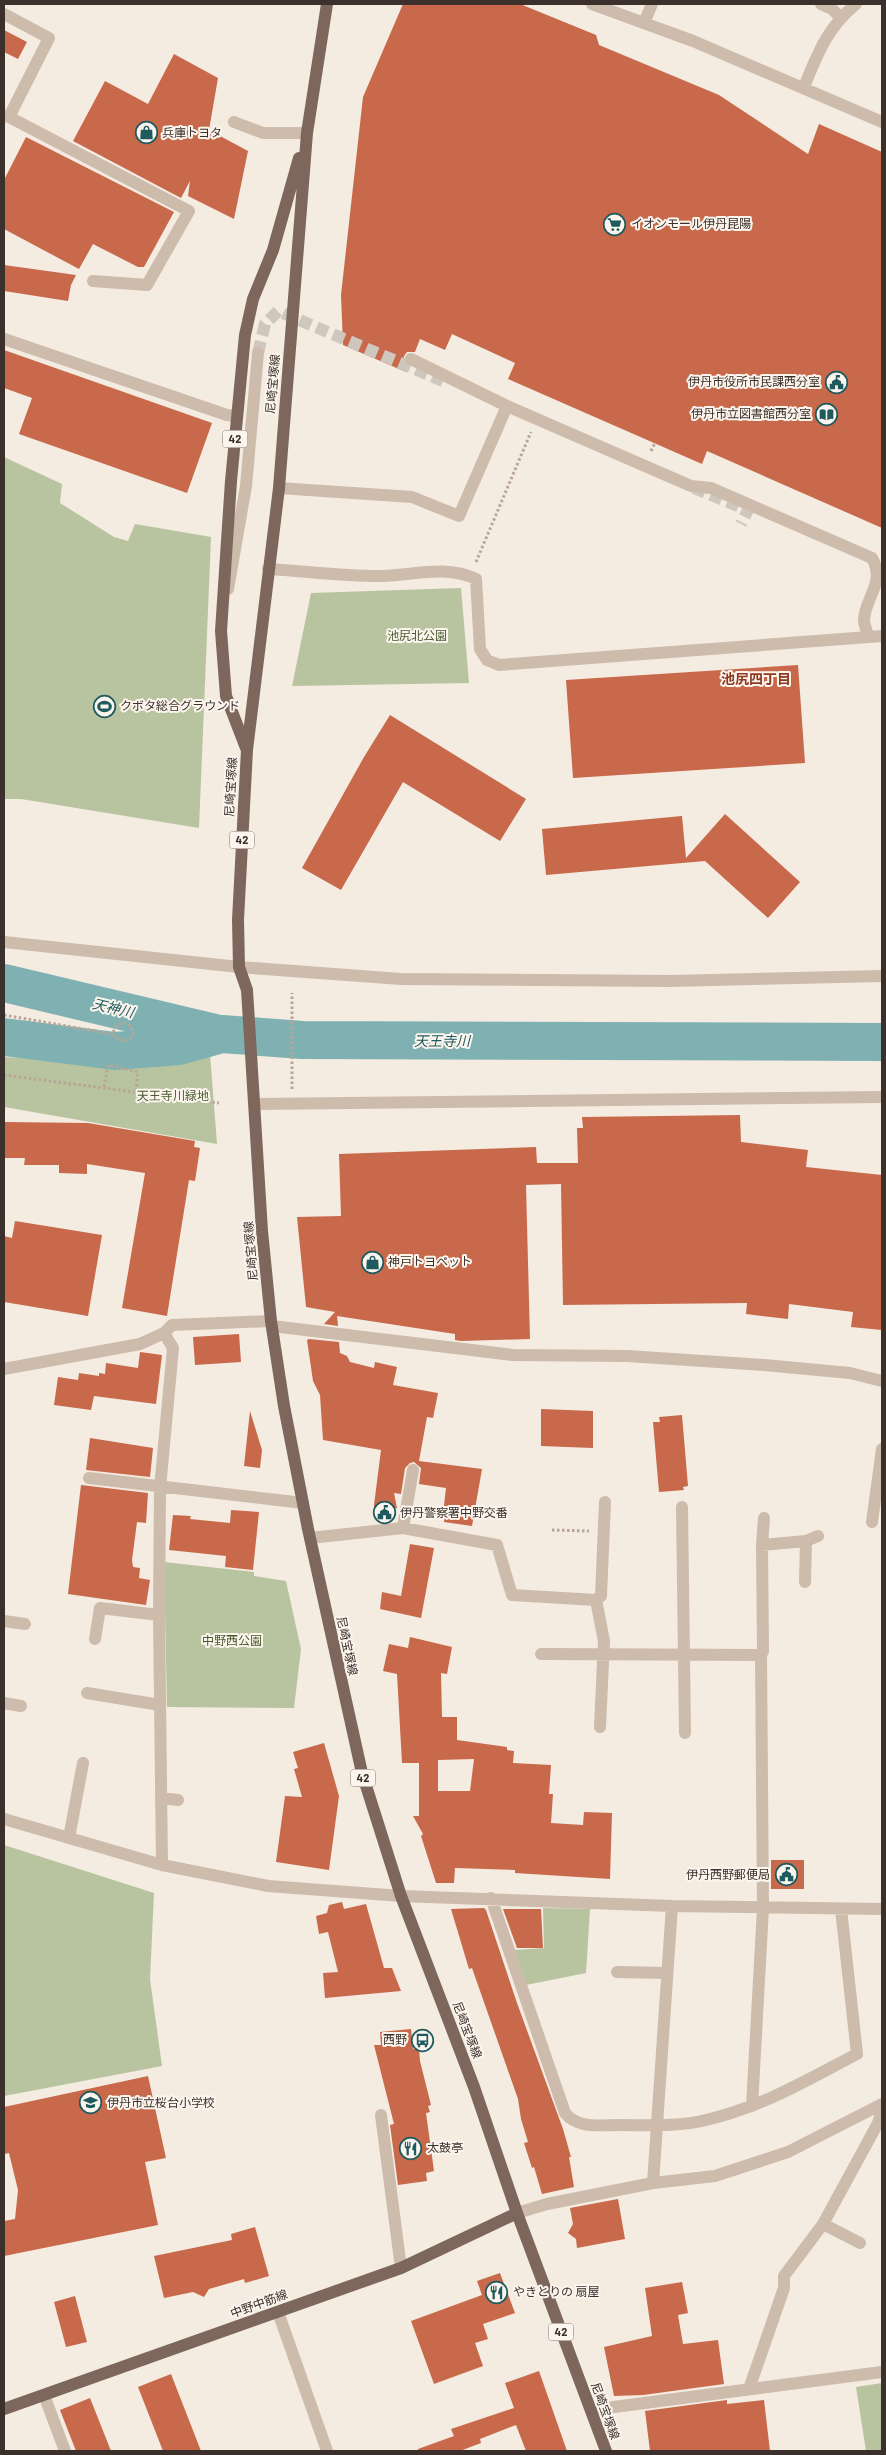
<svg xmlns="http://www.w3.org/2000/svg" width="886" height="2455" viewBox="0 0 886 2455" font-family="Barlow,'Noto Sans JP',sans-serif">
<style>
.green{fill:#b8c4a0}
.lines{fill:none;stroke-linecap:round;stroke-linejoin:round}
.river{stroke:#7fb0b2;stroke-width:38}
.building{fill:#c8694b;fill-rule:evenodd}
.minor-tunnel{stroke:#cfc6bd;stroke-width:12;stroke-dasharray:12 6;stroke-linecap:butt}
.path{stroke:#b9a596;stroke-width:3;stroke-dasharray:2.5 2.5;stroke-linecap:butt}
.minor{stroke:#cdbbac;stroke-width:12}
.major{stroke:#7d675c;stroke-width:12}
.labels{text-anchor:middle;stroke-width:4;stroke-linejoin:round;paint-order:stroke}
.shield{fill:#fbf5ee;stroke:#756b66;stroke-width:1}
.shield-label{font-size:11px;font-weight:bold;fill:#3b302b}
.poi-label{font-size:12px;fill:#3b302b;stroke:#fbf5ee;text-anchor:start}
.street-label{font-size:12px;fill:#3b302b;stroke:#fbf5ee}
.park-label{font-size:12px;fill:#4a5a2e;stroke:#fbf5ee}
.neighbourhood-label{font-size:14px;font-weight:bold;fill:#8c3b22;stroke:#fbf5ee}
.water-label{font-size:14px;font-style:italic;fill:#1f5a5e;stroke:#fbf5ee}
</style>
<rect width="100%" height="100%" fill="#f4ebe1"/>
<path class="green" d="M4 457 62 484 60 503 114 537 128 541 135 524 211 537 199 828 21 799H4Z
M461 588 469 683 292 686 311 593Z
M210 1054 217 1144 4 1107V1057L97 1063Z
M164 1562 254 1572V1576L286 1581 301 1649 294 1708 167 1707Z
M4 1845 154 1893 150 1979 162 2066 4 2096Z
M543 1908 590 1909 586 1973 526 1985 515 1950 544 1948Z
M882 2383V2451H866L856 2387Z"/>
<g class="lines">
<path class="river" d="M4 983 215 1033
M4 1037 115 1051 179 1046 222 1034 302 1040 882 1042"/>
</g>
<path class="building" d="M403 4H520L596 35 599 45 719 95 808 154 819 124 882 152V528L707 451 702 464 508 379 515 363 452 334 445 350 420 339 415 352H407L404 356V363L408 367 406 372 343 345 341 295 363 97Z
M4 30 27 42 18 59 4 52Z
M174 54 218 78 209 130 248 151 234 219 188 196 190 181 181 198 73 141 105 81 148 104Z
M26 137 174 212 144 267H138L93 244 79 269 4 229V180Z
M4 265 76 275 71 285 68 301 4 291Z
M4 350 212 423 187 493 19 434 32 398 4 388Z
M798 665 805 763 573 778 566 680Z
M390 715 526 799 500 841 403 782 341 890 302 868 364 757Z
M725 814 800 882 768 918 705 861 546 875 542 829 682 816 686 858Z
M740 1115 741 1142 808 1150 806 1167 882 1175V1330L851 1327 853 1312 789 1304 788 1319 746 1314 747 1303 563 1305 561 1184 526 1185 530 1339 461 1341 455 1340V1334L337 1316 338 1326 324 1324 335 1312 306 1307 297 1217 341 1216 339 1154 536 1147 537 1163H578L577 1128H583L582 1117Z
M4 1122 88 1123 195 1141 194 1147 200 1148 195 1181 189 1180 167 1316 122 1308 145 1173 87 1164V1174L59 1173V1165H24L25 1158H4Z
M15 1221 102 1235 88 1316 4 1302V1236L12 1238Z
M239 1334 241 1362 195 1365 193 1337Z
M309 1339 339 1342 340 1353 347 1356 350 1362 374 1368 375 1362 397 1367 393 1385 438 1393 433 1418 427 1417 419 1461 482 1469 472 1526 444 1522 445 1514H443L446 1488 419 1484 421 1468 414 1462 410 1463 405 1468 401 1494 394 1493 397 1508 393 1509V1520L380 1521 375 1517 374 1505 381 1450 323 1440 320 1395 313 1381 307 1340Z
M140 1352 162 1355 156 1404 94 1396 91 1410 54 1405 58 1377 78 1380 79 1373 99 1376V1373L105 1374 106 1363 138 1368Z
M541 1409 593 1411V1448L541 1446Z
M250 1411 262 1450 260 1468 244 1466Z
M682 1415 688 1486 683 1487 684 1490 659 1492 653 1422H660L659 1417Z
M90 1438 153 1448 150 1477 86 1470Z
M81 1485 148 1493 146 1523 137 1522 132 1560 133 1567 140 1568 139 1578 150 1580 146 1605 68 1594Z
M231 1510 259 1512 253 1570 225 1567 226 1556 169 1550 173 1515 191 1516 190 1519 230 1523Z
M410 1544 434 1548 421 1618 380 1609 382 1592 401 1596Z
M410 1637 452 1647 447 1674 441 1673 442 1717H457V1740L507 1747V1750L514 1751 513 1763 551 1765 549 1794H553L551 1823 583 1825 584 1812 612 1813 610 1879 515 1873V1870L455 1868 454 1883H436L421 1836 423 1834 413 1816H419V1763H402L397 1674 383 1671 389 1644 408 1648ZM474 1759 470 1791H438V1760Z
M324 1743 339 1796 329 1870 276 1862 285 1796 302 1797 294 1769 298 1768 293 1752Z
M771 1860H804V1889H771Z
M342 1902 344 1909 366 1904 384 1968H392L401 1991 325 1998 323 1973 338 1972 328 1932 319 1934 316 1916 327 1913 329 1905Z
M484 1908 486 1910 517 2003 563 2129 571 2157H569L574 2187 542 2194 534 2167 532 2168 524 2143 528 2142 521 2119 518 2099 472 1968 469 1969 451 1909Z
M503 1909H541L543 1948H517Z
M411 2029 413 2049 419 2048 420 2061 431 2105 428 2106 430 2112 426 2113 434 2171 426 2173 427 2181 398 2185 390 2125 394 2124 374 2045H381L380 2032Z
M148 2076 166 2158 145 2162 158 2225 4 2256V2221L15 2219 18 2190 9 2153 4 2154V2107Z
M618 2199 625 2239 577 2248 576 2239 568 2233 573 2224 570 2208Z
M255 2227 269 2276 245 2283 244 2279 209 2289 204 2297 193 2292 164 2298 154 2256 232 2240 231 2234Z
M500 2273 515 2313 483 2324 488 2339 475 2343 483 2366 434 2384 411 2321 482 2295 477 2281Z
M682 2282 688 2313 678 2315 683 2344 718 2340 724 2384 643 2395 614 2396 604 2347 652 2336 645 2288Z
M75 2296 87 2342 66 2347 54 2302Z
M539 2371 567 2451H526L516 2425 480 2439 481 2443 460 2451H418V2449L454 2436 451 2429 514 2408 505 2383Z
M171 2374 201 2451H163L138 2387Z
M90 2398 111 2451H76L60 2410Z
M727 2400V2404L764 2400 770 2451H650L645 2411Z"/>
<g class="lines">
<path class="minor-tunnel" d="M258 353 265 324 278 311 443 381
M694 488 748 510 741 524"/>
<path class="path" d="M651 451 655 443
M476 562 531 432
M4 1015 112 1034 118 1039 127 1041C136 1035 134 1029 127 1023L118 1024 112 1034
M4 1075 219 1103
M104 1087 108 1065 138 1072 136 1091
M292 1089V993
M552 1530 589 1531"/>
<path class="minor" d="M592 4 693 41 882 122
M821 4 832 9 840 17
M4 14 49 38 9 117 189 211 147 285 93 281
M644 23 652 4
M804 87C818 53 827 28 856 4
M234 122 263 133H307
M4 339 227 415 237 416
M411 359 507 406 691 486 711 488 872 558C886 583 865 597 864 620 864 625 867 631 868 636
M279 488 412 497 459 516 507 406
M268 569C304 571 341 576 378 576 412 576 444 564 476 579L480 649 487 660 499 665 882 636
M228 589 246 486 258 353
M4 942 239 967 401 979 670 981 882 976
M256 1104 882 1097
M272 1326 513 1355 627 1356 764 1365 850 1373 882 1381
M4 1369 140 1344 164 1333 172 1325 271 1321
M89 1478 303 1503
M682 1507 685 1733
M872 1522 882 1449
M403 1528 413 1470
M310 1538 403 1528 497 1545 512 1595 596 1600
M762 1545 806 1541 818 1536
M805 1582 806 1541
M596 1600 604 1641 600 1727
M596 1600 601 1596 605 1502
M4 1621 25 1624
M95 1639 100 1608 159 1615
M541 1654 761 1655 763 1908 752 2106
M761 1655 763 1651 762 1545 764 1518
M87 1693 160 1705
M4 1703 21 1706
M161 1798 178 1800
M4 1819 162 1865 268 1886 401 1896 672 1906 882 1909
M69 1838 83 1763
M162 1865 159 1615 160 1488 173 1348 164 1333
M491 1898 565 2113C578 2129 600 2125 618 2125 647 2125 679 2127 706 2120 762 2107 807 2080 857 2054L841 1909
M617 1972 667 1973
M381 2115 401 2268
M653 2183 672 1906
M517 2213 547 2204 653 2183 715 2176 788 2152 882 2104
M823 2224 860 2243
M278 2312 327 2451
M749 2389 784 2288V2276L823 2224 878 2123 882 2111
M44 2395 65 2451
M591 2410 882 2372"/>
<path class="major" d="M327 4 307 133 279 488 247 750 238 920 239 967 247 990 262 1231 271 1321 284 1406 308 1529 362 1773 401 1896 474 2087 517 2213 606 2451
M246 748 226 696 221 631 231 481 245 335 253 299 273 250 299 158
M4 2409 401 2268 517 2213"/>
</g>
<defs>
<symbol id="shop-ring" viewBox="-11 -11 22 22"><circle r="9.5" fill="#fbf5ee" stroke="#1f5a5e" stroke-width="1.5"/><path d="M-5-2.5h2.3a2.7 3.5 0 0 1 5.4 0H5L5.5 6h-11ZM-1.5-2.5h3a1.5 2.3 0 0 0-3 0Z" fill="#1f5a5e"/></symbol>
<symbol id="supermarket-ring" viewBox="-11 -11 22 22"><circle r="9.5" fill="#fbf5ee" stroke="#1f5a5e" stroke-width="1.5"/><path d="M-6-5.5h2.5l.6 2H6L4.5 2H-2.5L-4.4-4H-6ZM-1.5 3.2a1.3 1.3 0 1 0 .1 0ZM3 3.2a1.3 1.3 0 1 0 .1 0Z" fill="#1f5a5e"/></symbol>
<symbol id="civic-ring" viewBox="-11 -11 22 22"><circle r="9.5" fill="#fbf5ee" stroke="#1f5a5e" stroke-width="1.5"/><path d="M-.6-6.5H3V-4.5H.6V-3L4-1V1h2V6H-6V1h2V-1L-.6-3ZM-1.2 2.5V6h2.4V2.5Z" fill="#1f5a5e"/></symbol>
<symbol id="library-ring" viewBox="-11 -11 22 22"><circle r="9.5" fill="#fbf5ee" stroke="#1f5a5e" stroke-width="1.5"/><path d="M-6-4Q-3-5.5-.7-3.5V5Q-3 3-6 4ZM6-4Q3-5.5 .7-3.5V5Q3 3 6 4Z" fill="#1f5a5e"/></symbol>
<symbol id="stadium-ring" viewBox="-11 -11 22 22"><circle r="9.5" fill="#fbf5ee" stroke="#1f5a5e" stroke-width="1.5"/><path d="M0-5a6.5 5 0 1 0 0 10a6.5 5 0 1 0 0-10ZM-3.5-1.8h7v3.6h-7Z" fill="#1f5a5e"/></symbol>
<symbol id="bus-ring" viewBox="-11 -11 22 22"><circle r="9.5" fill="#fbf5ee" stroke="#1f5a5e" stroke-width="1.5"/><path d="M-5-6H5V4H4V6H2V4H-2V6H-4V4H-5ZM-3.5-4V0h7V-4ZM-3.5 1.2v1.5H-2V1.2ZM2 1.2v1.5H3.5V1.2Z" fill="#1f5a5e"/></symbol>
<symbol id="school-ring" viewBox="-11 -11 22 22"><circle r="9.5" fill="#fbf5ee" stroke="#1f5a5e" stroke-width="1.5"/><path d="M0-5L7-2L0 1L-7-2ZM-4 1L0 2.5L4 1V4Q0 6-4 4Z" fill="#1f5a5e"/></symbol>
<symbol id="restaurant-ring" viewBox="-11 -11 22 22"><circle r="9.5" fill="#fbf5ee" stroke="#1f5a5e" stroke-width="1.5"/><path d="M-5-6h1v4h1v-4h1v4h1v-4h1v5L-1.5 .5V6h-2V.5L-5-1ZM5-6V6H3V1.5H1.5Q1.5-4 5-6Z" fill="#1f5a5e"/></symbol>
</defs>
<g fill-rule="evenodd">
<use href="#shop-ring" x="134" y="120" width="25" height="25"/>
<use href="#supermarket-ring" x="602" y="212" width="25" height="25"/>
<use href="#civic-ring" x="824" y="370" width="25" height="25"/>
<use href="#library-ring" x="814" y="402" width="25" height="25"/>
<use href="#stadium-ring" x="92" y="694" width="25" height="25"/>
<use href="#shop-ring" x="360" y="1250" width="25" height="25"/>
<use href="#civic-ring" x="372" y="1500" width="25" height="25"/>
<use href="#civic-ring" x="774" y="1862" width="25" height="25"/>
<use href="#bus-ring" x="410" y="2028" width="25" height="25"/>
<use href="#school-ring" x="78" y="2090" width="25" height="25"/>
<use href="#restaurant-ring" x="398" y="2136" width="25" height="25"/>
<use href="#restaurant-ring" x="484" y="2280" width="25" height="25"/>
</g>
<g class="labels">
<g class="shield">
<rect x="222.5" y="430.5" width="25" height="17" rx="4"/>
<rect x="229.5" y="831.5" width="25" height="17" rx="4"/>
<rect x="350.5" y="1769.5" width="25" height="17" rx="4"/>
<rect x="548.5" y="2323.5" width="25" height="17" rx="4"/>
</g>
<g class="shield-label">
<text x="235" y="443">42</text>
<text x="242" y="844">42</text>
<text x="363" y="1782">42</text>
<text x="561" y="2336">42</text>
</g>
<g class="poi-label">
<text x="162" y="137">兵庫トヨタ</text>
<text x="631" y="228">イオンモール伊丹昆陽</text>
<text x="820" y="386" text-anchor="end">伊丹市役所市民課西分室</text>
<text x="811" y="418" text-anchor="end">伊丹市立図書館西分室</text>
<text x="120" y="710">クボタ総合グラウンド</text>
<text x="388" y="1266">神戸トヨペット</text>
<text x="400" y="1517">伊丹警察署中野交番</text>
<text x="770" y="1879" text-anchor="end">伊丹西野郵便局</text>
<text x="407" y="2044" text-anchor="end">西野</text>
<text x="107" y="2107">伊丹市立桜台小学校</text>
<text x="427" y="2152">太鼓亭</text>
<text x="513" y="2296">やきとりの 扇屋</text>
</g>
<g class="street-label">
<text transform="translate(273 384) rotate(-85)" y="4">尼崎宝塚線</text>
<text transform="translate(231 787) rotate(-87)" y="4">尼崎宝塚線</text>
<text transform="translate(251 1251) rotate(-95)" y="4">尼崎宝塚線</text>
<text transform="translate(347 1646) rotate(78)" y="4">尼崎宝塚線</text>
<text transform="translate(467 2030) rotate(69)" y="4">尼崎宝塚線</text>
<text transform="translate(259 2304) rotate(-20)" y="4">中野中筋線</text>
<text transform="translate(605 2411) rotate(70)" y="4">尼崎宝塚線</text>
</g>
<g class="park-label">
<text x="417" y="640">池尻北公園</text>
<text x="173" y="1100">天王寺川緑地</text>
<text x="232" y="1645">中野西公園</text>
</g>
<g class="neighbourhood-label">
<text x="756" y="684">池尻四丁目</text>
</g>
<g class="water-label">
<text transform="translate(113 1008) rotate(13)" y="5">天神川</text>
<text x="442" y="1046">天王寺川</text>
</g>
</g>
<rect width="886" height="2455" fill="none" stroke="#3b302b" stroke-width="10"/>
</svg>
